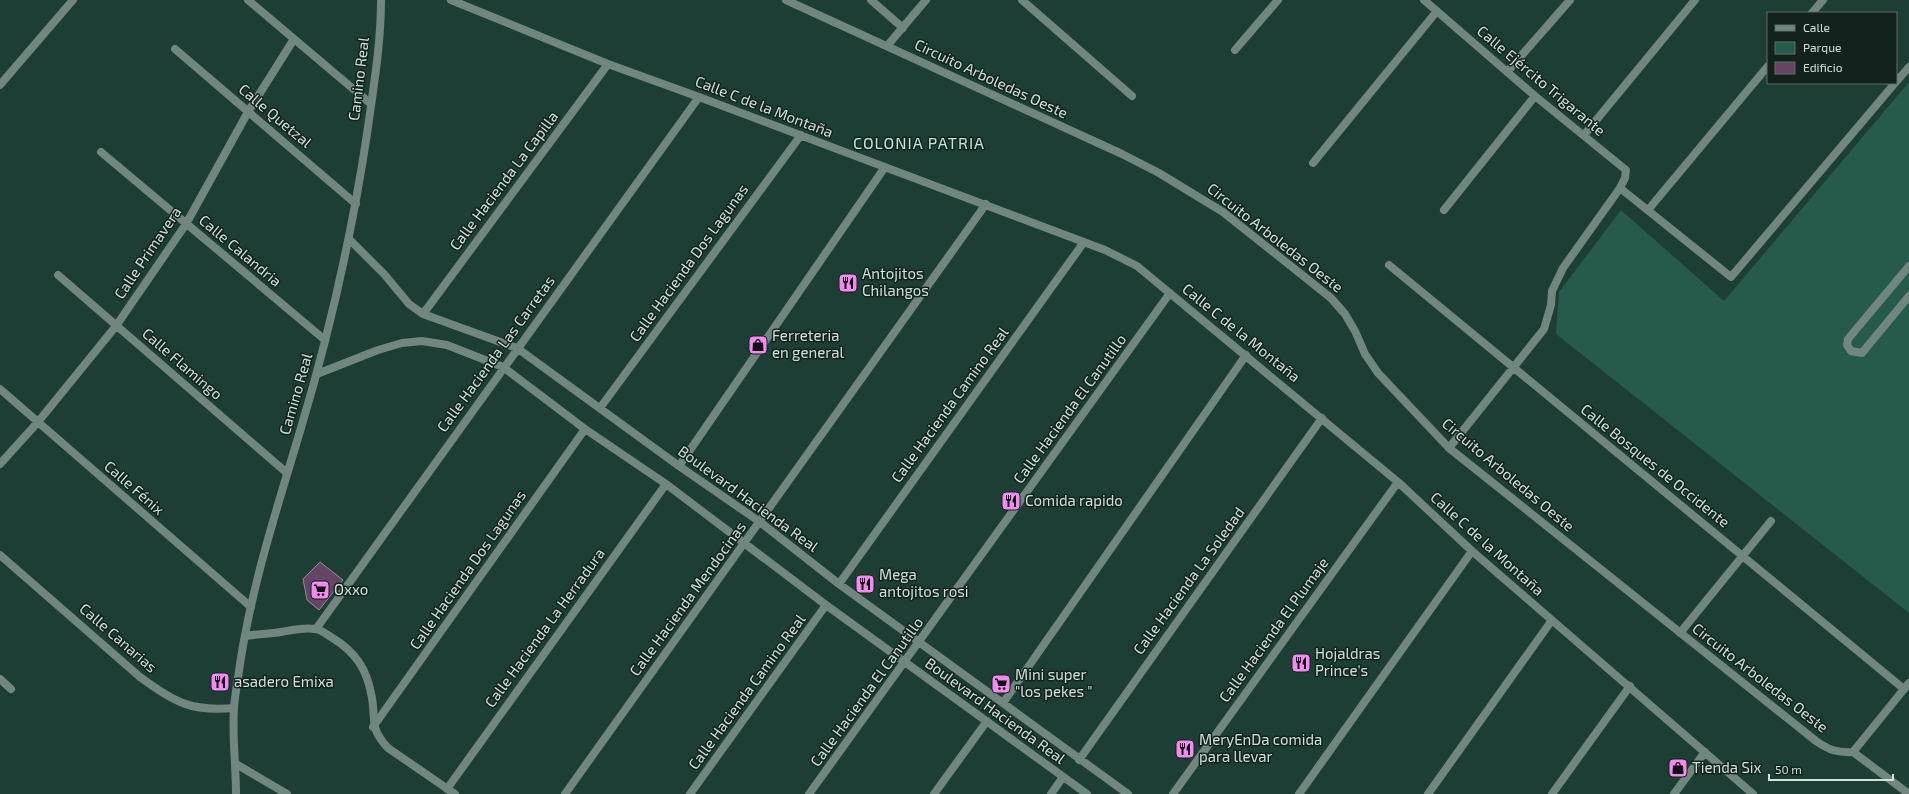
<svg xmlns="http://www.w3.org/2000/svg" width="1909" height="794" viewBox="0 0 1909 794" font-family="'Exo 2',sans-serif">
<style>
.green{fill:#255a4c}
.building{fill:#644563;stroke:#9d859c}
.lines{fill:none;stroke-linecap:round;stroke-linejoin:round}
.minor{stroke:#70867e;stroke-width:8}
.tertiary{stroke:#70867e;stroke-width:8}
.labels{text-anchor:middle;stroke-width:3;stroke-linejoin:round;paint-order:stroke}
.street-label{font-size:15px;fill:#cee1da;stroke:#13221d}
.poi-label{font-size:15px;fill:#cee1da;stroke:#13221d;text-anchor:start}
.neighbourhood-label{font-size:16px;letter-spacing:1px;fill:#c1e7db;stroke:#13221d}
</style>
<rect width="100%" height="100%" fill="#1c3e35"/>
<path class="green" d="M1909 82V613L1556 334 1559 292 1621 210 1724 301Z"/>
<path class="building" d="M320 562 343 580 319 610 307 600 303 579Z"/>
<g class="lines">
<path class="minor" d="M248 0 371 104
M451 0 608 64 699 97 1105 250 1137 266 1398 482 1472 551 1753 794
M871 0 903 28
M1022 0 1132 96
M1424 0 1535 96 1626 170 1625 178 1620 188 1563 268 1552 291 1551 305 1544 329 1449 448
M1812 13 1823 0
M887 46 926 0
M175 49 356 204
M1235 50 1278 0
M1507 72 1570 0
M1896 82 1909 67
M0 85 73 0
M1584 135 1695 0
M101 152 325 340
M1313 163 1437 11
M1620 188 1731 277 1895 83
M1444 210 1535 96
M1648 210 1768 66
M349 239 384 274 409 304 423 314 517 348 679 466 760 522 839 584 1128 794
M1389 265 1904 689
M1909 266 1848 339 1847 345 1851 351 1862 353 1909 296
M58 275 287 473
M423 314 608 64
M317 374 378 350 402 343 422 341 447 345 503 367 585 429 666 484 826 605 1087 794
M0 389 251 607
M600 408 801 135
M0 464 38 422 116 326 186 224 248 112 294 39
M679 466 885 167
M0 555 140 677C174 702 191 712 234 708
M839 584 1084 242
M316 629 699 97
M1680 633 1771 521
M0 679 11 689
M1003 703 1246 355
M373 727 585 429
M1853 752 1909 794
M1079 760 1322 418
M236 764 287 794
M447 789 666 484
M565 794 986 204
M690 794 826 605
M809 794 1170 293
M934 794 987 721
M1051 794 1063 777
M1173 794 1398 482
M1299 794 1472 551
M1428 794 1552 620
M1552 794 1630 686
M1674 794 1705 752"/>
<path class="tertiary" d="M786 0 1122 154 1159 173 1223 212 1331 298 1345 314 1355 331 1365 354 1378 373 1449 448 1816 741C1829 750 1837 753 1853 752L1909 683
M245 636C257 634 269 634 281 632 292 630 304 627 315 629 320 629 326 634 331 637 356 652 367 669 372 698 376 722 369 727 388 748L455 794
M236 794C236 766 232 737 234 708 235 694 238 679 240 664 252 584 278 505 301 428 330 331 352 233 367 134 373 90 381 45 381 0"/>
</g>
<defs>
<symbol id="restaurant-square" viewBox="-11 -11 22 22"><rect x="-9" y="-9" width="18" height="18" rx="4" fill="#f38af1" stroke="#13221d"/><path d="M-5-6h1v4h1v-4h1v4h1v-4h1v5L-1.5 .5V6h-2V.5L-5-1ZM5-6V6H3V1.5H1.5Q1.5-4 5-6Z" fill="#111"/></symbol>
<symbol id="shop-square" viewBox="-11 -11 22 22"><rect x="-9" y="-9" width="18" height="18" rx="4" fill="#f38af1" stroke="#13221d"/><path d="M-5-2.5h2.3a2.7 3.5 0 0 1 5.4 0H5L5.5 6h-11ZM-1.5-2.5h3a1.5 2.3 0 0 0-3 0Z" fill="#111"/></symbol>
<symbol id="supermarket-square" viewBox="-11 -11 22 22"><rect x="-9" y="-9" width="18" height="18" rx="4" fill="#f38af1" stroke="#13221d"/><path d="M-6-5.5h2.5l.6 2H6L4.5 2H-2.5L-4.4-4H-6ZM-1.5 3.2a1.3 1.3 0 1 0 .1 0ZM3 3.2a1.3 1.3 0 1 0 .1 0Z" fill="#111"/></symbol>
</defs>
<g fill-rule="evenodd">
<use href="#restaurant-square" x="837" y="272" width="22" height="22"/>
<use href="#shop-square" x="747" y="334" width="22" height="22"/>
<use href="#restaurant-square" x="1000" y="490" width="22" height="22"/>
<use href="#restaurant-square" x="854" y="573" width="22" height="22"/>
<use href="#supermarket-square" x="309" y="579" width="22" height="22"/>
<use href="#restaurant-square" x="1290" y="652" width="22" height="22"/>
<use href="#restaurant-square" x="209" y="671" width="22" height="22"/>
<use href="#supermarket-square" x="990" y="673" width="22" height="22"/>
<use href="#restaurant-square" x="1174" y="738" width="22" height="22"/>
<use href="#shop-square" x="1667" y="757" width="22" height="22"/>
</g>
<g class="labels">
<g class="street-label">
<text transform="translate(359 79) rotate(-83)" y="5">Camino Real</text>
<text transform="translate(991 79) rotate(25)" y="5">Circuito Arboledas Oeste</text>
<text transform="translate(1541 81) rotate(40)" y="5">Calle Ejército Trigarante</text>
<text transform="translate(764 107) rotate(21)" y="5">Calle C de la Montaña</text>
<text transform="translate(275 116) rotate(40)" y="5">Calle Quetzal</text>
<text transform="translate(504 181) rotate(-53)" y="5">Calle Hacienda La Capilla</text>
<text transform="translate(1275 238) rotate(38)" y="5">Circuito Arboledas Oeste</text>
<text transform="translate(240 251) rotate(40)" y="5">Calle Calandria</text>
<text transform="translate(148 253) rotate(-56)" y="5">Calle Primavera</text>
<text transform="translate(689 263) rotate(-54)" y="5">Calle Hacienda Dos Lagunas</text>
<text transform="translate(1241 333) rotate(39)" y="5">Calle C de la Montaña</text>
<text transform="translate(496 354) rotate(-54)" y="5">Calle Hacienda Las Carretas</text>
<text transform="translate(182 364) rotate(41)" y="5">Calle Flamingo</text>
<text transform="translate(296 394) rotate(-74)" y="5">Camino Real</text>
<text transform="translate(950 405) rotate(-54)" y="5">Calle Hacienda Camino Real</text>
<text transform="translate(1070 409) rotate(-54)" y="5">Calle Hacienda El Canutillo</text>
<text transform="translate(1655 466) rotate(39)" y="5">Calle Bosques de Occidente</text>
<text transform="translate(1508 475) rotate(40)" y="5">Circuito Arboledas Oeste</text>
<text transform="translate(134 488) rotate(41)" y="5">Calle Fénix</text>
<text transform="translate(748 499) rotate(36)" y="5">Boulevard Hacienda Real</text>
<text transform="translate(1487 544) rotate(42)" y="5">Calle C de la Montaña</text>
<text transform="translate(468 570) rotate(-55)" y="5">Calle Hacienda Dos Lagunas</text>
<text transform="translate(1189 581) rotate(-54)" y="5">Calle Hacienda La Soledad</text>
<text transform="translate(688 599) rotate(-54)" y="5">Calle Hacienda Mendocinas</text>
<text transform="translate(545 628) rotate(-54)" y="5">Calle Hacienda La Herradura</text>
<text transform="translate(1274 630) rotate(-54)" y="5">Calle Hacienda El Plumaje</text>
<text transform="translate(118 638) rotate(41)" y="5">Calle Canarias</text>
<text transform="translate(1760 678) rotate(38)" y="5">Circuito Arboledas Oeste</text>
<text transform="translate(747 692) rotate(-54)" y="5">Calle Hacienda Camino Real</text>
<text transform="translate(867 692) rotate(-54)" y="5">Calle Hacienda El Canutillo</text>
<text transform="translate(995 711) rotate(36)" y="5">Boulevard Hacienda Real</text>
</g>
<g class="poi-label">
<text x="862" y="279">Antojitos<tspan x="862" dy="17">Chilangos</tspan></text>
<text x="772" y="341">Ferreteria<tspan x="772" dy="17">en general</tspan></text>
<text x="1025" y="506">Comida rapido</text>
<text x="879" y="580">Mega<tspan x="879" dy="17">antojitos rosi</tspan></text>
<text x="334" y="595">Oxxo</text>
<text x="1315" y="659">Hojaldras<tspan x="1315" dy="17">Prince's</tspan></text>
<text x="1015" y="680">Mini super<tspan x="1015" dy="17">"los pekes "</tspan></text>
<text x="234" y="687">asadero Emixa</text>
<text x="1199" y="745">MeryEnDa comida<tspan x="1199" dy="17">para llevar</tspan></text>
<text x="1692" y="773">Tienda Six</text>
</g>
<g class="neighbourhood-label">
<text x="919" y="149">COLONIA PATRIA</text>
</g>
</g>
<rect x="1767" y="12" width="130" height="72" fill="#13221d" stroke="#5e6e69"/>
<rect x="1775" y="25" width="20" height="6" fill="#70867e" stroke="#5e6e69"/>
<text x="1803" y="32" font-size="12" fill="#cee1da">Calle</text>
<rect x="1775" y="42" width="20" height="12" fill="#255a4c" stroke="#5e6e69"/>
<text x="1803" y="52" font-size="12" fill="#cee1da">Parque</text>
<rect x="1775" y="62" width="20" height="12" fill="#644563" stroke="#5e6e69"/>
<text x="1803" y="72" font-size="12" fill="#cee1da">Edificio</text>
<path d="M1769 774v6h124v-6" fill="none" stroke="#cee1da" stroke-width="2"/>
<text x="1775" y="774" font-size="12" fill="#cee1da" stroke="#13221d" stroke-width="3" paint-order="stroke">50 m</text>
</svg>
